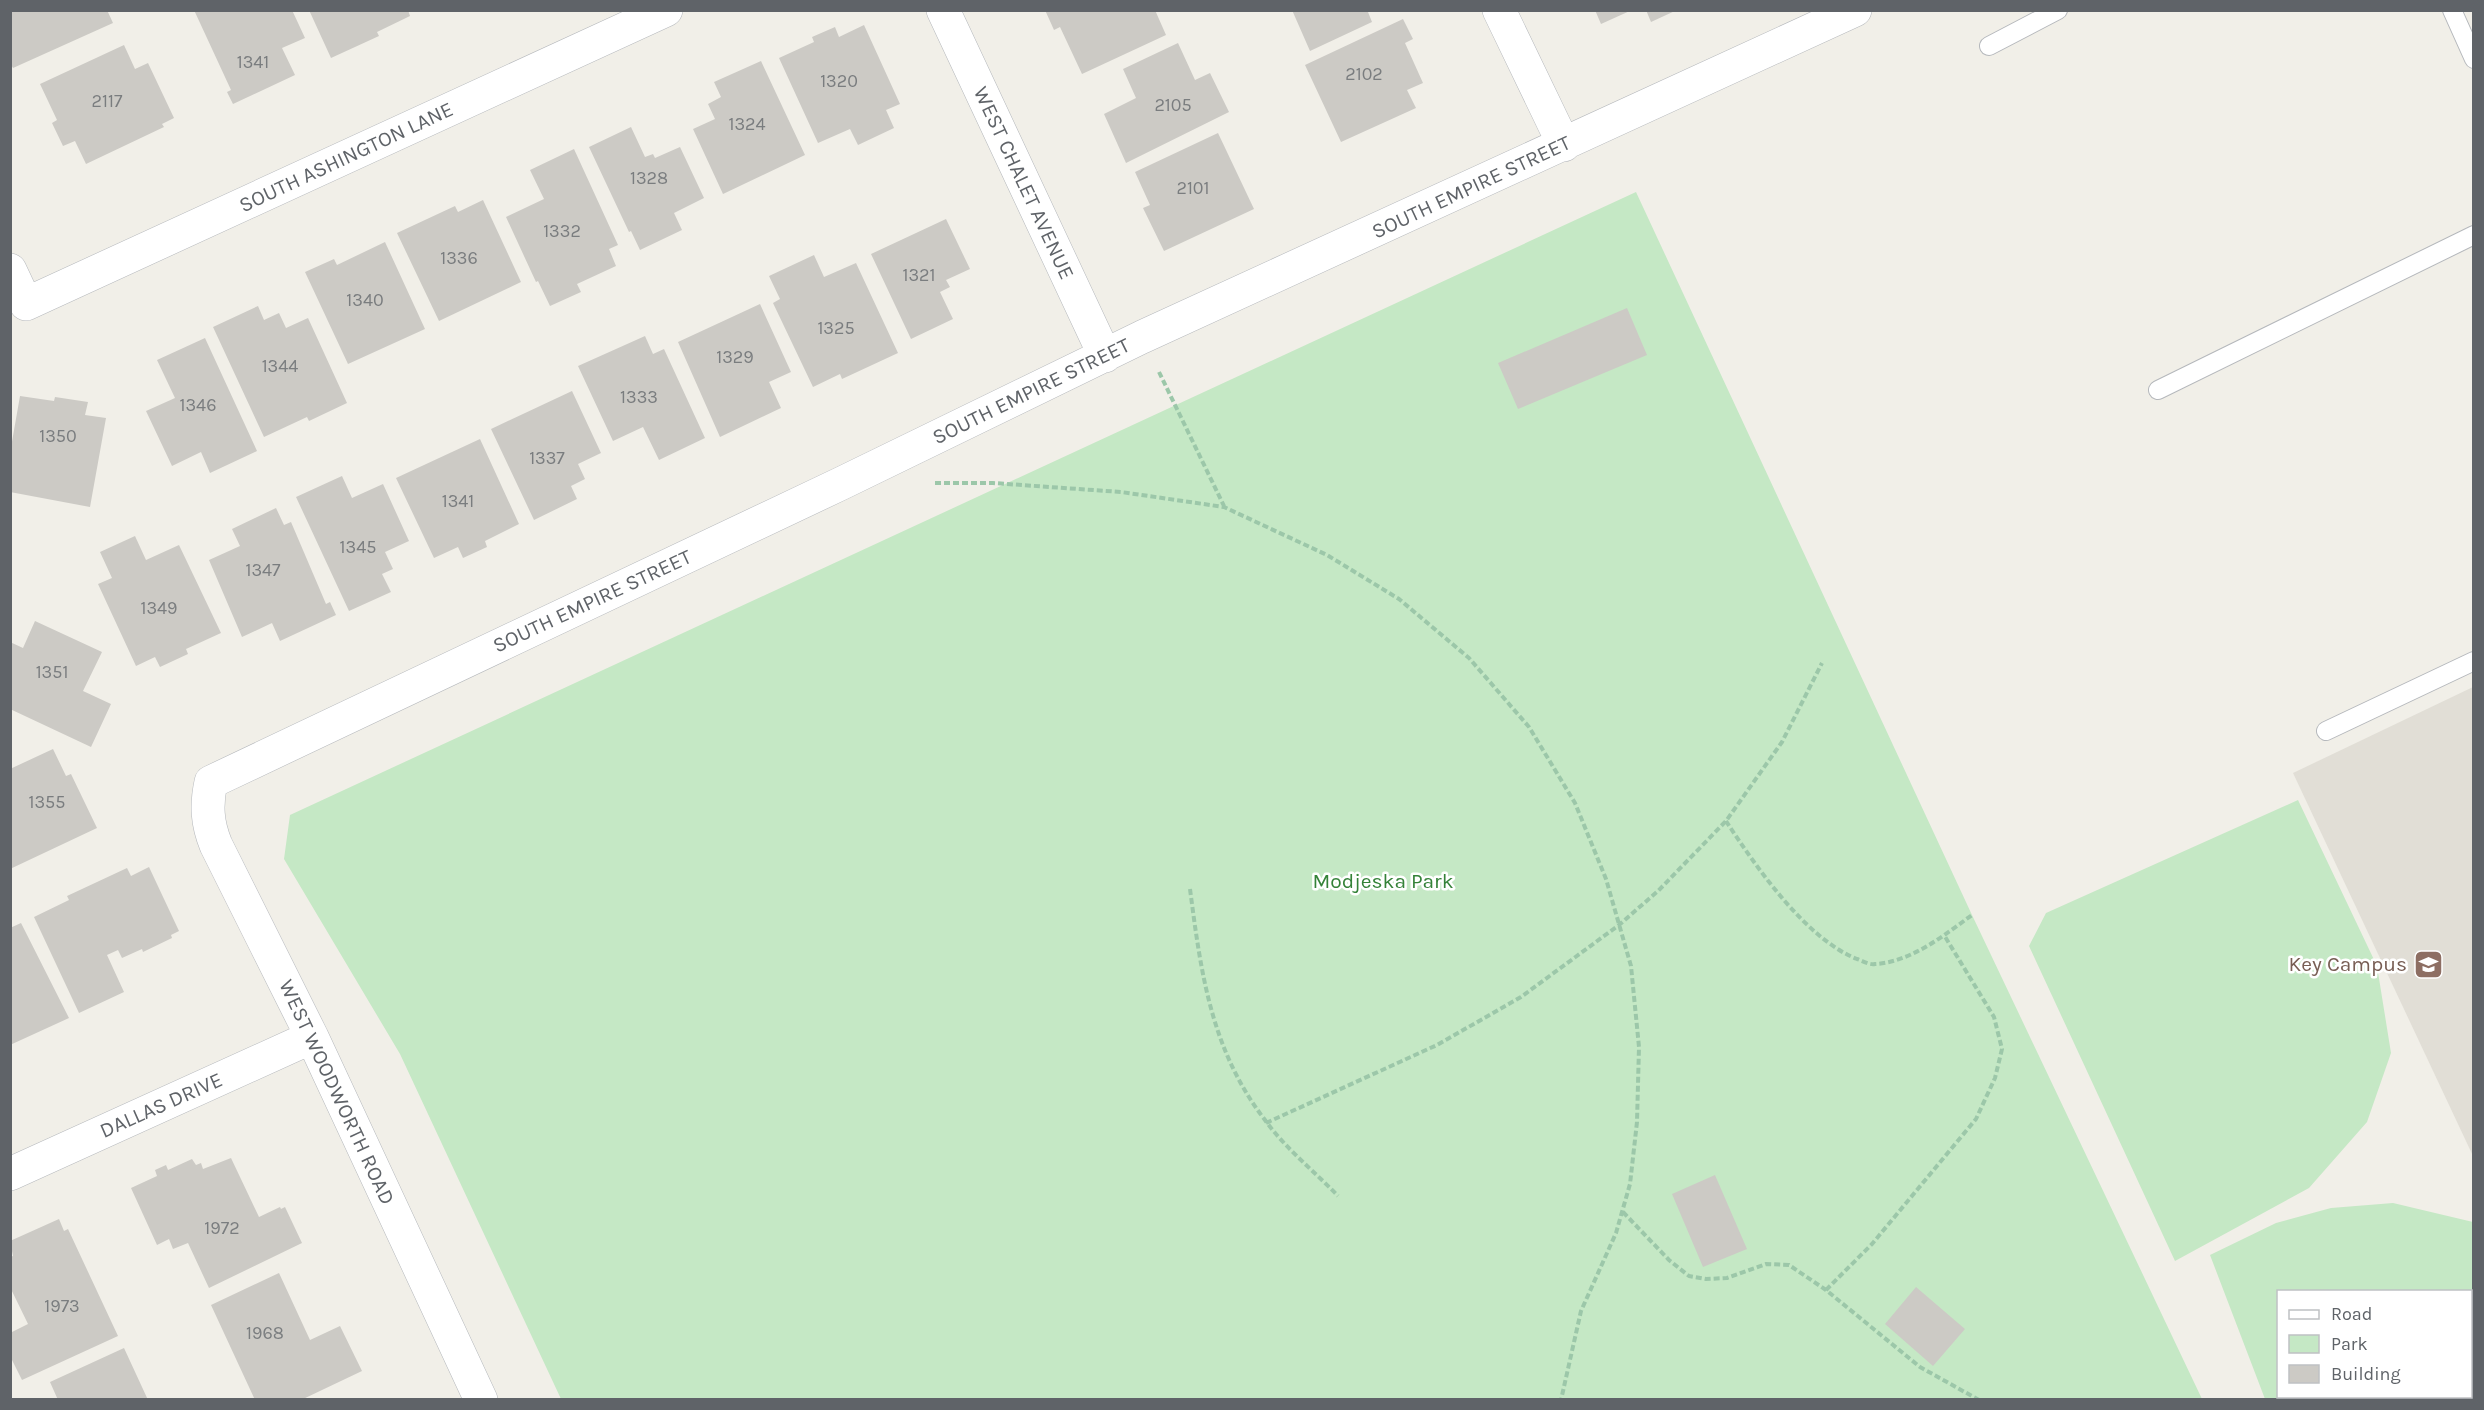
<svg xmlns="http://www.w3.org/2000/svg" width="2484" height="1410" viewBox="0 0 2484 1410" font-family="Karla,sans-serif">
<style>
.education{fill:#e1ded6}
.green{fill:#c5e8c5;fill-rule:evenodd}
.building{fill:#cccac5}
.lines{fill:none;stroke-linecap:round;stroke-linejoin:round}
.lane-casing{stroke:#b5b8bc;stroke-width:20}
.street-casing{stroke:#b5b8bc;stroke-width:34}
.path{stroke:#9cc7a9;stroke-width:4;stroke-dasharray:6 3;stroke-linecap:butt}
.lane{stroke:#fff;stroke-width:18}
.street{stroke:#fff;stroke-width:33}
.labels{text-anchor:middle;stroke-width:5;stroke-linejoin:round;paint-order:stroke}
.number-label{font-size:18px;fill:#7a7d7f}
.street-label{font-size:21px;fill:#5f6368;stroke:#fff}
.park-label{font-size:21px;fill:#348238;stroke:#fff}
.education-label{font-size:21px;fill:#785e54;stroke:#fff;text-anchor:end}
</style>
<rect width="100%" height="100%" fill="#f1efe8"/>
<path class="education" d="M2473 687V1156L2293 773Z"/>
<path class="green" d="M1636 192 1972 915 2202 1399H561L400 1054 284 859 290 815Z
M2298 800 2377 966 2391 1053 2367 1122 2309 1188 2175 1261 2029 946 2046 913Z
M2393 1203 2473 1222V1399H2265L2210 1255 2276 1223 2331 1208ZM2278 1292H2470V1396H2278Z"/>
<path class="building" d="M13 10H107L113 23 13 68 10 63V12Z
M194 10H292L305 38 282 48 295 75 233 104 227 92 231 90Z
M309 10H408L410 16 377 32 379 36 331 58Z
M1045 10H1155L1166 35 1082 74 1060 27 1054 30Z
M1292 10H1371L1368 12 1372 22 1310 51Z
M1595 10H1632L1601 24Z
M1646 10H1677L1651 22Z
M1403 19 1413 39 1405 43 1423 83 1407 90 1416 108 1341 142 1305 65Z
M864 25 900 104 886 110 894 128 858 145 850 129 818 143 779 58 814 42 812 37 835 27 839 37Z
M1178 43 1195 80 1210 73 1229 112 1126 163 1104 114 1136 98 1123 69Z
M124 45 135 69 148 63 174 118 162 124 164 127 86 164 75 141 63 146 52 123 57 120 40 84Z
M761 61 805 155 723 194 693 129 715 119 708 104 721 97 714 82Z
M631 127 645 157 653 154 655 158 680 147 704 198 674 213 682 230 640 250 631 231 629 232 589 147Z
M1218 133 1254 209 1164 251 1143 208 1150 205 1135 172Z
M574 149 618 245 609 249 616 266 577 284 581 292 550 306 538 281 536 282 506 217 544 199 530 170Z
M483 200 521 282 439 321 397 233 455 206 458 212Z
M946 219 970 269 946 280 950 287 940 292 953 319 911 339 871 254Z
M385 242 425 329 348 364 305 272 334 259 337 265Z
M814 255 824 277 856 263 898 353 842 379 840 374 813 387 773 303 780 299 769 276Z
M760 304 791 372 769 382 781 408 720 437 678 342Z
M258 306 264 320 279 313 286 328 308 318 347 403 309 421 307 417 264 437 213 327Z
M1627 308 1647 355 1518 409 1498 363Z
M645 336 653 354 664 349 705 438 659 460 643 427 613 441 578 366Z
M205 338 257 451 210 473 201 452 172 466 146 411 175 398 157 360Z
M572 391 601 453 578 464 585 479 571 486 577 499 534 520 491 429Z
M20 396 54 401 55 397 88 402 85 415 106 418 90 507 10 492V453Z
M480 439 519 524 485 541 487 547 463 558 458 547 434 558 396 478Z
M342 476 352 498 383 484 409 541 385 552 393 569 382 574 391 592 349 611 296 497Z
M276 508 284 525 291 522 326 604 330 602 336 615 280 641 272 623 242 637 209 560 240 546 232 529Z
M135 536 146 560 179 545 221 633 186 649 188 654 160 667 155 657 136 666 98 584 112 578 100 552Z
M35 621 102 652 83 691 111 704 91 747 10 709V642L23 648Z
M53 749 66 776 71 774 97 828 10 869V769Z
M149 867 179 931 171 935 172 938 143 952 142 949 122 958 118 950 107 955 124 992 79 1013 34 917 69 900 67 896 127 868 131 876Z
M21 923 69 1018 10 1045V928Z
M231 1158 259 1217 280 1207 281 1209 285 1207 302 1243 209 1288 188 1243 173 1249 169 1239 157 1245 131 1188 157 1176 155 1170 166 1165 168 1170 192 1159 196 1165 201 1163 203 1169Z
M1715 1175 1747 1249 1703 1267 1672 1194Z
M59 1219 64 1231 68 1229 118 1336 22 1380 10 1356V1333L28 1324 10 1287V1257L13 1256 10 1241Z
M279 1273 310 1340 340 1326 362 1371 301 1400H255L211 1305Z
M1916 1287 1965 1329 1933 1366 1885 1324Z
M124 1348 148 1400H58L50 1382Z"/>
<g class="lines">
<defs>
<path id="lane" d="M2452 10 2474 59
M1989 46 2058 10
M2158 390 2474 235
M2326 731 2474 661"/>
<path id="street" d="M943 10 1105 356
M1499 10 1564 145
M10 270 26 304 666 10
M10 1174 312 1037
M481 1400 312 1037 216 845C207 823 206 805 211 782L840 484 1142 337 1855 10"/>
</defs>
<use href="#lane" class="lane-casing"/>
<use href="#street" class="street-casing"/>
<path class="path" d="M1159 372 1224 506
M935 483H993L1121 492 1224 507 1327 555 1399 599 1469 658 1529 727 1575 803 1606 879 1631 966 1639 1047 1637 1122 1630 1184 1616 1233 1581 1311 1561 1400
M1726 821C1756 867 1806 939 1857 959 1863 961 1869 965 1875 964 1911 962 1943 936 1972 915
M1190 889C1201 973 1211 1050 1265 1120 1285 1148 1314 1171 1338 1196
M1266 1123 1437 1045 1521 997 1619 925 1658 891 1726 821 1782 742 1822 663
M1623 1212 1669 1260 1689 1276 1706 1279 1727 1278 1766 1264 1789 1265 1826 1290 1920 1367 1979 1400
M1826 1290 1872 1244 1976 1119 1995 1078 2002 1049 1994 1017 1944 935"/>
<use href="#lane" class="lane"/>
<use href="#street" class="street"/>
</g>
<defs>
<symbol id="school-square" viewBox="-11 -11 22 22"><rect x="-9" y="-9" width="18" height="18" rx="4" fill="#8d6e63" stroke="#fff"/><path d="M0-5L7-2L0 1L-7-2ZM-4 1L0 2.5L4 1V4Q0 6-4 4Z" fill="#fff"/></symbol>
</defs>
<g fill-rule="evenodd">
<use href="#school-square" x="2412" y="948" width="33" height="33"/>
</g>
<g class="labels">
<g class="number-label">
<text x="253" y="68">1341</text>
<text x="1364" y="80">2102</text>
<text x="839" y="87">1320</text>
<text x="107" y="107">2117</text>
<text x="1173" y="111">2105</text>
<text x="747" y="130">1324</text>
<text x="649" y="184">1328</text>
<text x="1193" y="194">2101</text>
<text x="562" y="237">1332</text>
<text x="459" y="264">1336</text>
<text x="919" y="281">1321</text>
<text x="365" y="306">1340</text>
<text x="836" y="334">1325</text>
<text x="735" y="363">1329</text>
<text x="280" y="372">1344</text>
<text x="639" y="403">1333</text>
<text x="198" y="411">1346</text>
<text x="58" y="442">1350</text>
<text x="547" y="464">1337</text>
<text x="458" y="507">1341</text>
<text x="358" y="553">1345</text>
<text x="263" y="576">1347</text>
<text x="159" y="614">1349</text>
<text x="52" y="678">1351</text>
<text x="47" y="808">1355</text>
<text x="222" y="1234">1972</text>
<text x="62" y="1312">1973</text>
<text x="265" y="1339">1968</text>
</g>
<g class="street-label">
<text transform="translate(346 157) rotate(-25)" y="7">SOUTH ASHINGTON LANE</text>
<text transform="translate(1024 183) rotate(65)" y="7">WEST CHALET AVENUE</text>
<text transform="translate(1471 187) rotate(-25)" y="7">SOUTH EMPIRE STREET</text>
<text transform="translate(1031 391) rotate(-26)" y="7">SOUTH EMPIRE STREET</text>
<text transform="translate(592 601) rotate(-25)" y="7">SOUTH EMPIRE STREET</text>
<text transform="translate(337 1092) rotate(65)" y="7">WEST WOODWORTH ROAD</text>
<text transform="translate(161 1105) rotate(-24)" y="7">DALLAS DRIVE</text>
</g>
<g class="park-label">
<text x="1383" y="888">Modjeska Park</text>
</g>
<g class="education-label">
<text x="2407" y="971">Key Campus</text>
</g>
</g>
<rect width="2484" height="1410" fill="none" stroke="#5f6368" stroke-width="24"/>
<rect x="2277" y="1290" width="195" height="108" fill="#ffffff" stroke="#bfc1c3" stroke-width="1.5"/>
<rect x="2289" y="1310" width="30" height="9" fill="#ffffff" stroke="#bfc1c3" stroke-width="1.5"/>
<text x="2331" y="1320" font-size="18" fill="#5f6368">Road</text>
<rect x="2289" y="1335" width="30" height="18" fill="#c5e8c5" stroke="#bfc1c3" stroke-width="1.5"/>
<text x="2331" y="1350" font-size="18" fill="#5f6368">Park</text>
<rect x="2289" y="1365" width="30" height="18" fill="#cccac5" stroke="#bfc1c3" stroke-width="1.5"/>
<text x="2331" y="1380" font-size="18" fill="#5f6368">Building</text>
</svg>
